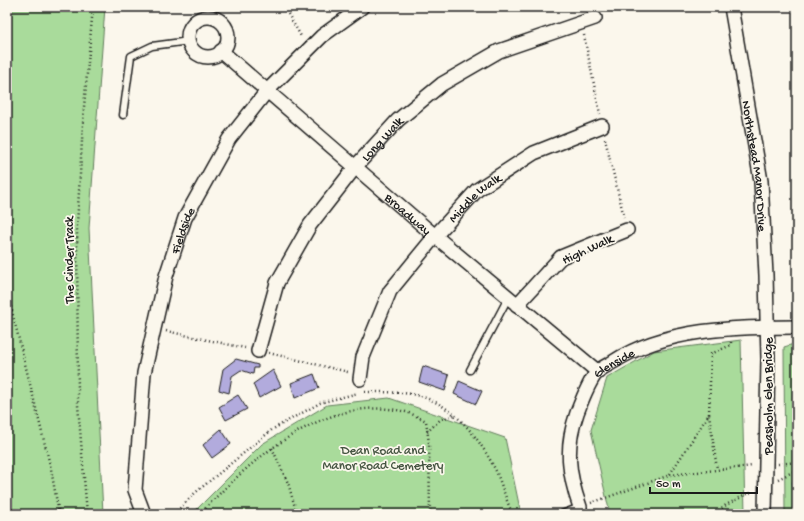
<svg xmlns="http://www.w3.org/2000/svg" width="804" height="521" viewBox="0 0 804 521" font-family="'Gochi Hand',sans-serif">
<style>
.green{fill:#a9db9b;stroke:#627c5c}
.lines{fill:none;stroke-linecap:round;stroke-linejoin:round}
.stream{stroke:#609095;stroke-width:4.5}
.building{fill:#b2abdd;stroke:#1c1c1c}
.service-casing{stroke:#1c1c1c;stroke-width:9}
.minor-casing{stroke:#1c1c1c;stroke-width:16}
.path{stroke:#1c1c1c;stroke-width:2.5;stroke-dasharray:1 3;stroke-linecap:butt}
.service{stroke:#fbf7ec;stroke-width:6}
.minor{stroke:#fbf7ec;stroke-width:13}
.minor-bridge-casing{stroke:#1c1c1c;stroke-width:16;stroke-linecap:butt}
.minor-bridge{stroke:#fbf7ec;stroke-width:13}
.labels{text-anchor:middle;stroke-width:3.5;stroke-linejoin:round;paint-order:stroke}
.street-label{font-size:13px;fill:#1c1c1c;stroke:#fbf7ec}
.park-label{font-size:13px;fill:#465542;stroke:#fbf7ec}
</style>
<rect width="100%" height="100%" fill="#fbf7ec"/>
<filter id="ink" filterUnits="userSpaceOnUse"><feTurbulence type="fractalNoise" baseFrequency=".025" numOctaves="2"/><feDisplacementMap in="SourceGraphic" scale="8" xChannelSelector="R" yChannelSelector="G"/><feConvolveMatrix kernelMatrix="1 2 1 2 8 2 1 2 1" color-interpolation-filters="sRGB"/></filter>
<g filter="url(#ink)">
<path class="green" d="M7 7H105L89 228 103 514H7Z
M741 340 745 514H610L591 430 607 378 654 351Z
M797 343V514H785L784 347Z
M389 398 505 438 521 514H192L262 444 327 405Z"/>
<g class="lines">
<path class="stream" d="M794 483 797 482"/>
</g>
<path class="building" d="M236 359 258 365V368H254L253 374 241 370 232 376 229 393 219 390 223 369Z
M423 366 449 375 445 391 419 382Z
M273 370 281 386 259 398 253 384Z
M314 374 319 388 295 398 291 383Z
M459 381 482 391 476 404 454 394Z
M238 395 247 409 226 420 219 407Z
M221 429 231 444 212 458 203 445Z"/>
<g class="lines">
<defs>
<path id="service" d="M123 115 131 56 152 46 189 41
M470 370 508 298
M562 514 580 507"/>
<g id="minor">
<path id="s1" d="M731 7 761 181 766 275 768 359"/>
<circle cx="208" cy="37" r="20"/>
<path id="s2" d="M221 51 435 236 598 372"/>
<path d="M517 305 561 257 627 230"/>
<path id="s3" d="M258 351 277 283 310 225 356 166 398 120 442 84 499 51 595 18"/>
<path id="s4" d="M360 379 363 357 390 291 435 236 477 190 534 153 602 126"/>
<path id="s5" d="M580 507C568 473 565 447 577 413 582 400 588 383 597 372 601 368 608 365 613 362 665 328 736 327 797 327"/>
<path id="s6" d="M144 514 135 490 144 373 166 276 185 218 229 139 267 91 322 36 362 7"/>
</g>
</defs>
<use href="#service" class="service-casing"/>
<use href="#minor" class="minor-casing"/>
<path class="path" d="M205 7 207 17
M284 7 302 38
M584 35 600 114
M605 139 624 217
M7 291 51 469 59 514
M166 331 245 348
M269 353 348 372
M365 392C380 392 396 392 411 394 452 401 479 437 496 471 502 485 506 501 513 514
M709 414 711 354 731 345V341
M427 432 441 419 455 415
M272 448 288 483 297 514
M778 464 797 462
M670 474 709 414 717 469
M778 479 797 470
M591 503 670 475 753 466
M87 514 78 405 77 225 84 107 93 7
M174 514 195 493 273 429 320 403 358 393
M200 514C250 460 326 392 406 412 413 414 420 418 426 421L429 443 430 514
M716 514 726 505 753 491"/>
<use href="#service" class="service"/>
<use href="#minor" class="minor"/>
<defs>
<path id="minor-bridge" d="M765 514 768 359"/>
</defs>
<use href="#minor-bridge" class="minor-bridge-casing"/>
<use href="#minor-bridge" class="minor-bridge"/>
</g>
</g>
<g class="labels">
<g class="street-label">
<text dy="5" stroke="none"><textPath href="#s3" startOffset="250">Long Walk</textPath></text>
<text dy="5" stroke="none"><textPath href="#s1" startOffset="161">Northstead Manor Drive</textPath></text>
<text dy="5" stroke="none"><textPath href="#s4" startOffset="220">Middle Walk</textPath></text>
<text dy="5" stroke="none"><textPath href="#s2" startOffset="248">Broadway</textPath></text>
<text dy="5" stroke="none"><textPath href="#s6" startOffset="291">Fieldside</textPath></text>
<text transform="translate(587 248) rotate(-25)" y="5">High Walk</text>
<text transform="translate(68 260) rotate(-90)" y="5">The Cinder Track</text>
<text dy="5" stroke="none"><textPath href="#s5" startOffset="161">Glenside</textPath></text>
<text transform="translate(767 396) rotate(-90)" y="5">Peasholm Glen Bridge</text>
</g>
<g class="park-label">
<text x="383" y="454">Dean Road and<tspan x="383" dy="15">Manor Road Cemetery</tspan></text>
</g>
</g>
<rect width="804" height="521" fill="none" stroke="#fbf7ec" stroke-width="24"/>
<rect x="12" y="12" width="780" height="497" fill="none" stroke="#1c1c1c" stroke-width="1.5" filter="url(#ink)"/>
<path d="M650 487v6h107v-6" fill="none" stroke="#1c1c1c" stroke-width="2"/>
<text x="656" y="487" font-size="12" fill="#1c1c1c" stroke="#fbf7ec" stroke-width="3" paint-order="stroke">50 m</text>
</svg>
